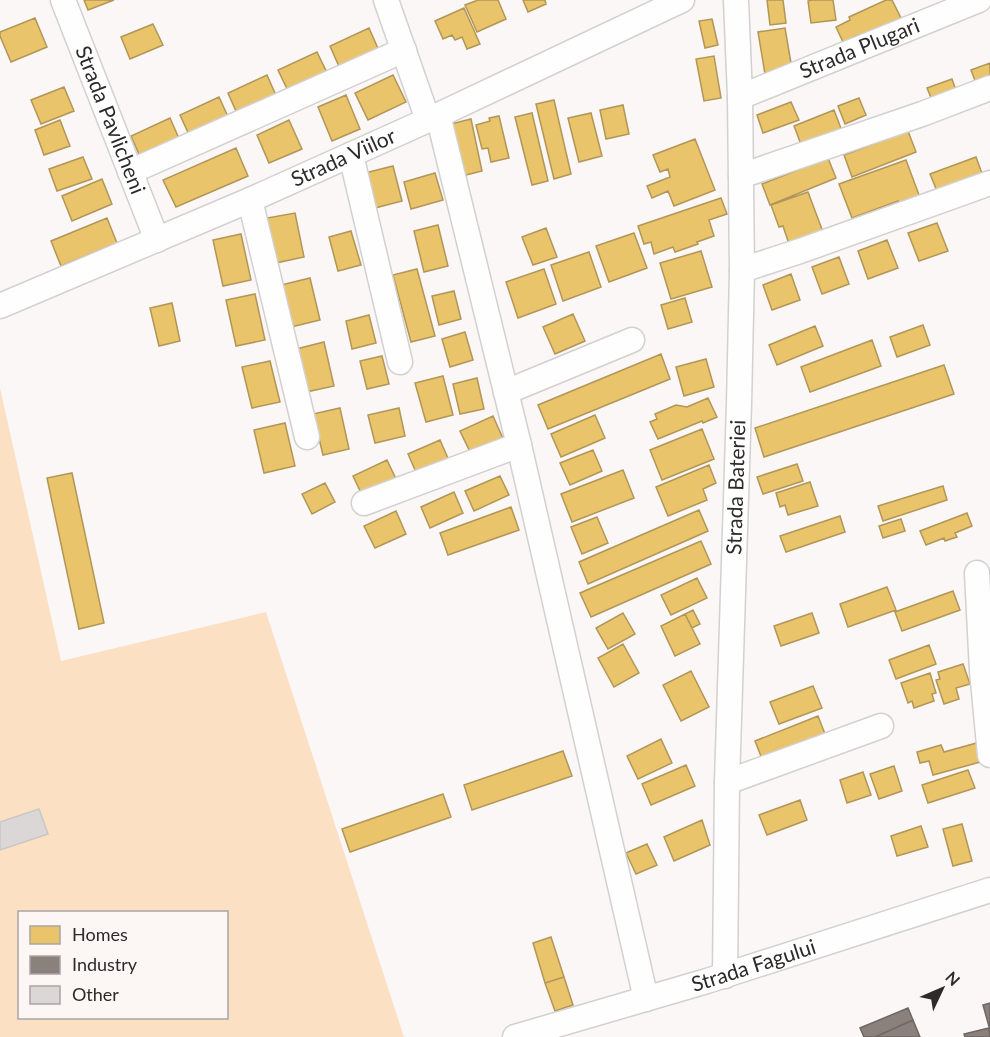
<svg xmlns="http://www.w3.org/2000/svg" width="990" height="1037" viewBox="0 0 990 1037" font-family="Lato,sans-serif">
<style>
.green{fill:#fce0c4;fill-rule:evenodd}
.homes{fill:#e9c46a;stroke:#b19657;stroke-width:1.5}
.industry{fill:#8a817c;stroke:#6e6763;stroke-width:1.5}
.building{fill:#dad7d6;stroke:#c9c7c6;stroke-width:1.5}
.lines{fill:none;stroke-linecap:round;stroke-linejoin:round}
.minor-casing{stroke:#d3d0d0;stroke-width:27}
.minor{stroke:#fefefe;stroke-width:24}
.labels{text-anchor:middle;stroke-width:6;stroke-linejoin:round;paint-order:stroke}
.street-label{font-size:21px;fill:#2d2b2a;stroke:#fcf6f5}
</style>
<rect width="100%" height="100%" fill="#fbf7f6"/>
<path class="green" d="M0 388 61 661 266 612 404 1037H0ZM20 912H226V1018H20Z"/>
<path class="homes" d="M84 0H114L88 10Z
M478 0H498L506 19 477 32 465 5Z
M523 0H545L546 4 528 12Z
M767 0H783L786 23 770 25Z
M812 0H833L836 20 811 23 808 1Z
M886 0H892L901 18 859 38 858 35 843 42 836 27 850 20 849 17Z
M464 8 480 44 467 49 462 37 455 40 452 35 443 39 435 21Z
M35 18 47 47 11 62 0 36V32Z
M712 19 718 45 705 48 699 21Z
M153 24 163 45 130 59 121 37Z
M369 28 380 53 341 71 330 46Z
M785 28 792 69 765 74 758 32Z
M317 52 329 77 290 95 278 70Z
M714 56 721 98 704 101 696 59Z
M990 63V81L977 86 971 70Z
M267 75 278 100 239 118 228 93Z
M393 75 406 102 368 120 355 93Z
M952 79 958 96 934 105 927 88Z
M64 87 74 111 41 124 31 100Z
M346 95 360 129 332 141 318 107Z
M219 97 230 121 191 139 180 115Z
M859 98 866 115 845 124 838 106Z
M554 100 571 174 554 179 536 104Z
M791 102 799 120 763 133 757 115Z
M623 105 629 134 606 139 600 110Z
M834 110 842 131 802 147 794 126Z
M532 113 548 181 532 185 515 117Z
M591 113 602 156 579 162 568 118Z
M499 116 509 158 491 162 488 148 482 149 476 125 490 121 489 118Z
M170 118 181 143 142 161 131 136Z
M471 119 482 171 458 177 447 125Z
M60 120 70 146 44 155 35 130Z
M289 120 302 149 269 163 257 135Z
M908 131 916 152 852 177 844 155Z
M695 139 715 190 674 206 668 191 652 198 647 186 670 177 668 169 660 172 653 155Z
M236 148 248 176 176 207 163 180Z
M83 157 92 179 57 191 49 169Z
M976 157 984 179 939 196 930 174Z
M828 158 836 178 770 205 762 184Z
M906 160 922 203 902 210 898 201 852 218 839 184Z
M393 166 402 201 375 208 365 173Z
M435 173 443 200 411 209 404 182Z
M102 179 112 204 72 221 62 196Z
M808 192 823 232 789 244 783 226 779 227 771 205Z
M721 198 727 214 709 220 714 236 697 242 698 244 675 252 673 247 654 254 651 242 644 244 638 226Z
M295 213 304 257 276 263 267 218Z
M107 218 117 243 61 266 51 241Z
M937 223 948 251 919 261 908 233Z
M438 225 448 266 424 272 414 231Z
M546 228 557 257 533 265 522 237Z
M351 231 361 265 338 271 329 237Z
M634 233 647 268 609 282 596 246Z
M241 234 251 280 223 286 213 240Z
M887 240 898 268 868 279 858 251Z
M701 251 712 287 671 299 660 263Z
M589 252 601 287 563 301 551 265Z
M839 257 849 284 822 294 812 267Z
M417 269 435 336 411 342 393 275Z
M544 269 556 304 518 318 506 282Z
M791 274 800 300 772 310 763 285Z
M310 278 320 320 291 327 281 285Z
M454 291 461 319 439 325 432 296Z
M255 294 265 340 236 346 226 300Z
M685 298 692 322 668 329 661 305Z
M172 303 180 341 159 346 150 308Z
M573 314 585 341 555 354 543 327Z
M369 315 376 343 352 349 346 321Z
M923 325 930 345 897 357 890 337Z
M815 326 823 346 777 365 769 345Z
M465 332 473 360 450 367 442 339Z
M872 340 881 366 810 392 801 367Z
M324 342 334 386 306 392 296 349Z
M661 354 670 379 548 429 538 405Z
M382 356 389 384 367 389 360 361Z
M706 359 714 387 684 396 676 367Z
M270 361 280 402 252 408 242 367Z
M944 365 954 394 764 457 755 428Z
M443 376 453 415 426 422 415 383Z
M477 378 484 409 460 414 453 384Z
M708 398 717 417 703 423 702 421 658 439 650 422 657 419 655 414 676 405 687 407Z
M340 408 349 449 323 455 313 414Z
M399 408 405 436 375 443 368 415Z
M595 415 605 438 561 457 551 434Z
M493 416 505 443 473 458 460 431Z
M285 423 295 466 264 473 254 430Z
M702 429 714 459 662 480 650 450Z
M440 440 451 465 419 479 408 454Z
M593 450 602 471 570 485 560 463Z
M387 460 397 481 363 497 353 476Z
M797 464 803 481 763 494 757 477Z
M709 465 716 483 703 489 707 500 668 516 656 487Z
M623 470 634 498 572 522 561 494Z
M72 473 104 623 79 629 47 478Z
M500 476 509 495 474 511 465 491Z
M810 482 818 506 788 515 785 505 780 507 776 493Z
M325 483 335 502 312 514 302 494Z
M943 486 947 500 883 521 878 506Z
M454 492 463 513 430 528 421 507Z
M511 507 519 530 448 555 440 533Z
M699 510 708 531 588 584 579 562Z
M396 511 406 534 375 548 364 526Z
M967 513 972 526 955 533 957 537 945 541 944 538 926 545 920 531Z
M840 516 845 532 786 552 780 536Z
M597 517 608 543 582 554 571 527Z
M901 519 905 531 883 538 879 526Z
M701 541 711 564 591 617 580 593Z
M697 578 707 598 671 615 661 595Z
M887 587 896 610 848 627 840 604Z
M953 591 960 610 902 631 895 612Z
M693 610 700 624 692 628 685 614Z
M623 613 635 634 608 649 596 628Z
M812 613 819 633 781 646 774 626Z
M685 614 700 644 675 656 661 626Z
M623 644 639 673 614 687 598 658Z
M929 645 936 664 896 679 889 660Z
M963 664 970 684 956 688 959 699 944 704 936 680 940 679 938 672Z
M691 671 709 707 681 721 663 685Z
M930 673 936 693 932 694 934 701 914 708 912 701 908 703 901 683Z
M813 686 822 708 779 724 770 702Z
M818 716 827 739 764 764 755 741Z
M661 739 672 763 638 779 627 756Z
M980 742 984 761 933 775 929 761 920 763 917 752 941 745 944 752Z
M563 751 572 776 472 810 464 785Z
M686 765 695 786 651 805 642 784Z
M894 766 902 791 879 799 870 774Z
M968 770 975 788 928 803 922 785Z
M863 772 871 795 847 803 840 780Z
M443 794 451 817 350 852 342 829Z
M800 800 807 820 767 835 759 815Z
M702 820 710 845 674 861 664 837Z
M962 824 972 861 953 866 943 829Z
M921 826 928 847 897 856 891 836Z
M647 844 657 865 636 874 626 853Z
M551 937 564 977 545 983 533 943Z
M564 977 573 1005 555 1011 545 983Z"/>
<path class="industry" d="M990 1003V1030L983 1005Z
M908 1008 913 1020 875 1037H864L860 1028Z
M913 1020 920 1037H875Z
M989 1028 990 1037H965L964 1034Z"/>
<path class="building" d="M39 809 48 834 0 850V822Z"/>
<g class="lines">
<defs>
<g id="minor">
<path id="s1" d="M63 0 157 240"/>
<path d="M386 0 428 120"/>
<path id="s2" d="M740 97 979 0"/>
<path d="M438 115 519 445 646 999"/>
<path d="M351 155 400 362"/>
<path d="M130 172 404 50"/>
<path d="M741 176 922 114 990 88"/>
<path d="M250 200 307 437"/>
<path d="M742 270 800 251 990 183"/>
<path id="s3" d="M0 306 250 200 428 120 682 0"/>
<path d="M506 392 632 340"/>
<path d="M364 503 519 445"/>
<path d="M977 573 982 671 990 755"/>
<path d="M727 782 881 726"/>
<path id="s4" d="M725 976 727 782 739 404 742 270 740 97 736 0"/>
<path id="s5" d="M515 1037 707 981 990 890"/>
</g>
</defs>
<use href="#minor" class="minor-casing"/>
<use href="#minor" class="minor"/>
</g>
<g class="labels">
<g class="street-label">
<text dy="7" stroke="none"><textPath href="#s2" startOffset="129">Strada Plugari</textPath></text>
<text dy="7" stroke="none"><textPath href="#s1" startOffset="129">Strada Pavlicheni</textPath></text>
<text dy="7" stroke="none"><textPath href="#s3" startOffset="374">Strada Viilor</textPath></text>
<text dy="7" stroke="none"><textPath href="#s4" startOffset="489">Strada Bateriei</textPath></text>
<text dy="7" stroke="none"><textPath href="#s5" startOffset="249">Strada Fagului</textPath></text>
</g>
</g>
<rect x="18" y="911" width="210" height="108" fill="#fcf6f5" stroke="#a9a5a4" stroke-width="1.5"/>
<rect x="30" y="926" width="30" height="18" fill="#e9c46a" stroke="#a9a5a4" stroke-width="1.5"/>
<text x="72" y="941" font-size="18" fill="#2d2b2a">Homes</text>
<rect x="30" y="956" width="30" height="18" fill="#8a817c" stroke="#a9a5a4" stroke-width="1.5"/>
<text x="72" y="971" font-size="18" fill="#2d2b2a">Industry</text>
<rect x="30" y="986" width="30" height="18" fill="#dad7d6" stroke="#a9a5a4" stroke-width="1.5"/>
<text x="72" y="1001" font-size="18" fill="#2d2b2a">Other</text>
<g transform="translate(942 989) rotate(46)" stroke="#fcf6f5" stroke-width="4.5" paint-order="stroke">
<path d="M0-4.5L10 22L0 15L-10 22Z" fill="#2d2b2a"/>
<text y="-9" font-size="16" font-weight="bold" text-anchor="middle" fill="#2d2b2a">N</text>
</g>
</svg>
